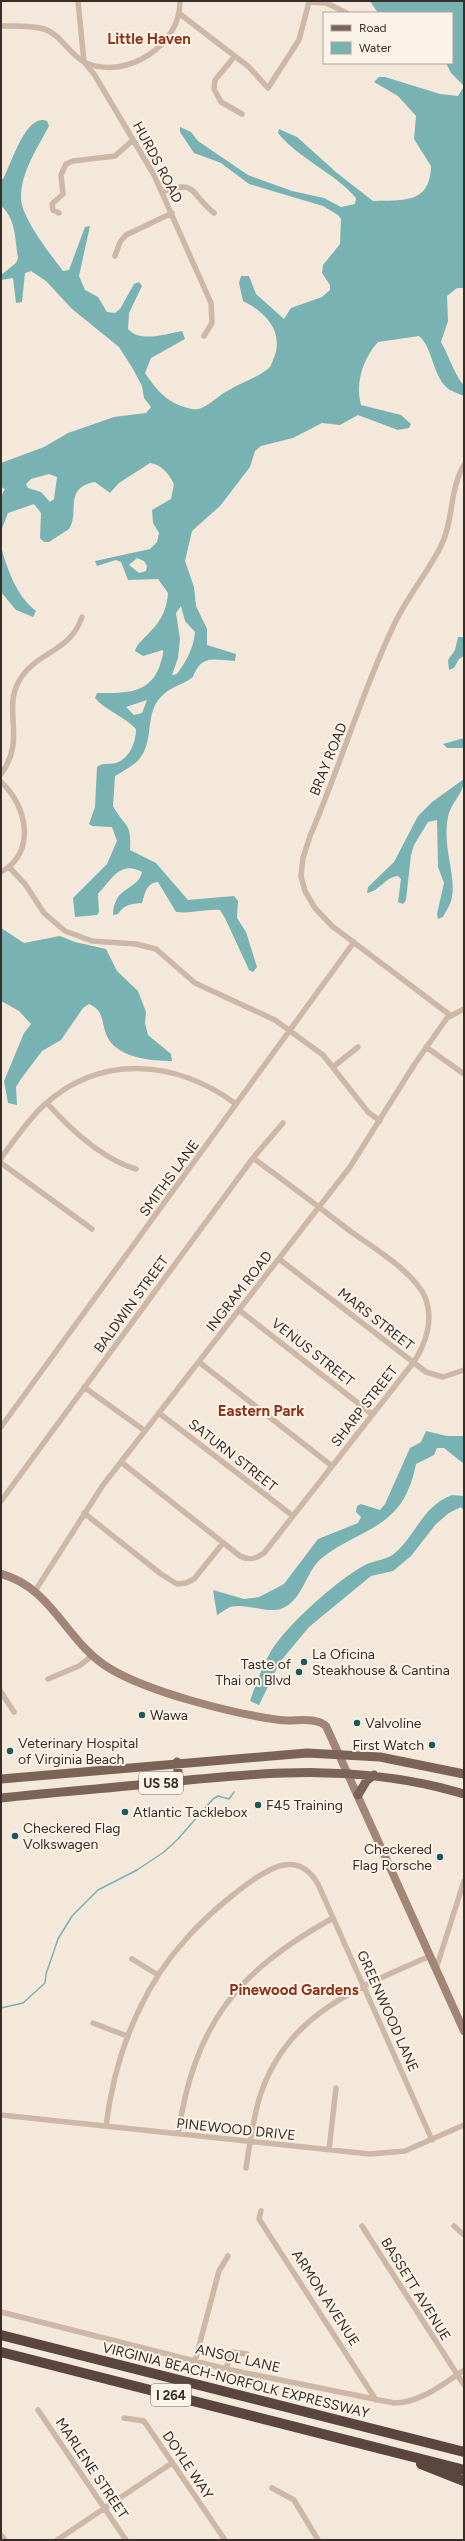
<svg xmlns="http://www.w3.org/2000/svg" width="465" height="2541" viewBox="0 0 465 2541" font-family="Figtree,sans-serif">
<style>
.water{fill:#78b2b3;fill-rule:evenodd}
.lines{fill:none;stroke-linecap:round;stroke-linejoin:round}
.stream{stroke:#78b2b3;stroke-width:1.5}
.street{stroke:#cdb7a6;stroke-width:5.5}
.secondary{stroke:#a18677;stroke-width:8}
.primary{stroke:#7c6357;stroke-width:9}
.highway{stroke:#5a463e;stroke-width:10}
.poi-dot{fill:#195a5e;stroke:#fbf2e8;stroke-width:1.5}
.labels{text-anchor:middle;stroke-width:4;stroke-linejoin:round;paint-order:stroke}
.shield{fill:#fbf2e8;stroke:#736861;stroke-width:1}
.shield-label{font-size:13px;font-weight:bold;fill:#392d27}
.street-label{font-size:14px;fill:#392d27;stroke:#fbf2e8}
.poi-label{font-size:14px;fill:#392d27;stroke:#fbf2e8;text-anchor:start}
.neighbourhood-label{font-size:15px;font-weight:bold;fill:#8e341a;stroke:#fbf2e8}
</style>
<rect width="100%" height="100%" fill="#f4e8db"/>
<path class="water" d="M370 1H464V288H457L447 296 448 321 441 342C448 354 456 378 464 385V396C459 394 454 392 450 390 432 378 434 349 419 336L378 342C363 359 355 382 361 405L401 415 411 424 409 428 398 430 358 415 340 425 322 423 293 438 261 446 255 451 250 467 220 506 192 531 185 561 194 587 196 606 207 629V645L236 654 235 661C213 660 202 654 193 677 181 686 170 686 160 698 145 714 154 741 140 758 134 766 123 771 115 776L113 806C125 828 132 822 130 850L156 863 188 900 234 896 238 901 237 918 246 932 257 967 253 972 249 970 225 918 220 910C205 909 191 914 176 912L158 882C146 883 145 894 142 903 132 904 124 904 118 914L113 915C114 885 138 891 142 872 120 860 112 879 98 894L99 912 97 915 75 917 73 898 107 864 117 841 112 827 92 826 89 824 95 807 97 767C103 762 109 765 116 763 130 758 136 742 136 729 124 716 106 711 95 698L97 693C123 693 150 695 160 665 161 660 164 655 163 650L143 656 135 651C137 643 144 639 150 632 161 621 167 609 168 593L158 579 128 580 121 562 116 560 97 566 95 561 150 549 157 542 159 533 153 523 152 510 171 499 174 484C168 473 162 465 150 463L119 483 110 493 95 482C63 488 80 512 69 529L49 542H44L40 538 41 513 34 504 8 513 1 531V496L5 489 1 487V463L44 447 68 433 114 417 146 413 151 407 144 398 142 386 133 369 119 347 72 309 46 281 31 271 25 273 22 302 16 303 13 278 1 280V275L16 263 18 258C15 240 16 218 1 206V178L3 179C11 165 26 112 47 121L49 126C38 147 21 172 21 197 20 216 51 255 63 271L69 270 85 227 90 226 79 276 85 290 98 297 107 312 115 313 120 309 134 284 139 282 142 286 129 313 128 329C140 343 166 334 182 331L185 339 151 358 145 373C158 392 168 404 192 409 204 412 218 395 229 390 242 382 257 378 269 368 272 365 273 359 275 355 283 330 264 311 243 301L239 283 241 276H249L256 294 284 319 291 308 322 297 330 290V285L322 273 323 265 340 244 341 219 338 215 323 206 249 184 221 163 194 153 180 132V127L191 132 198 141 248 175 292 191 324 198 341 207 355 204 356 198C334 172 300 160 278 133L279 129 297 137 337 173 373 201C404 200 430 204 431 166L414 139 416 116 398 96 374 82 379 77H385L440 94 458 96 464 86 451 73 446 63H452V13H378ZM49 474 57 477 54 499 50 502 41 492 28 488 26 484 31 479ZM137 558 144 561 147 566 146 571 139 573 129 565ZM181 606 185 621 195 632C194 647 186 662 177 674L172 675 178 658 180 639 176 613ZM147 700 142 713 134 715 126 707Z
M1 547C8 571 16 595 36 611L33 617 16 610 1 592Z
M458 637H464V656L459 659 454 668 449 670 448 660 455 650Z
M464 738V748H447L443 744Z
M464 779C464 794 451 802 448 817 442 847 456 873 452 897 451 904 446 911 443 917L438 919 437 914 444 883 438 867 437 820 428 822 414 845 411 855 406 900 403 904 398 902 401 879 398 876C385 877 380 891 367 893L368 887 394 862 418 816 432 802Z
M1 928 24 943 60 936 75 942 106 949 117 971 138 991 146 1012 145 1023 148 1035 171 1054 172 1061C151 1061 115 1058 106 1034 101 1020 104 1011 89 1004L83 1008 61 1040 42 1051 21 1079 16 1087 17 1105 8 1103 4 1081 24 1033 31 1024 19 1011 1 1001Z
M426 1431 447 1436H464V1464L444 1448H437L434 1455 416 1464C414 1473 412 1482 408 1490 393 1528 352 1534 323 1557 306 1570 304 1597 285 1607 270 1616 247 1602 230 1607 226 1609 221 1613 217 1615L213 1590 244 1599 259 1597 284 1584 318 1539 358 1523 361 1517 356 1512 357 1506 361 1504 380 1510 385 1504 410 1448 421 1442Z
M452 1495 464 1496V1511L461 1507 449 1513 436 1524 411 1556 393 1571 371 1576 309 1627 280 1662 259 1705 250 1701C256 1684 262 1667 271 1651 287 1625 338 1579 365 1565 375 1560 388 1560 396 1552 417 1533 423 1506 452 1495Z"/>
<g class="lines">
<path class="stream" d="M1 2008 23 2003 45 1983 46 1974 58 1939 72 1916 98 1890 137 1870 164 1852 178 1839 213 1799 218 1796 229 1799 234 1792"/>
<path class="street" d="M78 1 84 62 94 74 154 175 211 303 212 323 204 336
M180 14 249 67 268 88 299 40 309 2 326 3 347 13
M1 26C14 26 31 25 44 29 61 34 69 55 86 63 127 80 181 45 180 1
M235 56 215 80 214 89 221 102 242 114
M162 192C198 179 189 193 214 213
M59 213 53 210 52 204 63 194 61 175 66 164 73 161 115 156 133 140
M115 256 120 242 126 235 172 213
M1 774C27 739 2 711 19 681 36 651 70 653 82 617
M1 782C27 805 37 853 1 872
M9 867 25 884 44 913 65 931 92 941 136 944 156 949 195 983 275 1020 323 1055 368 1112 380 1121
M450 1015 332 926 315 908 305 891 301 876 303 858 310 836C340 767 361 694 393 627 406 598 427 574 441 546 454 520 449 490 464 465
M426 1047 464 1074
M333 1067 358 1047
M47 1103C70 1129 102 1159 136 1169
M1 1158C14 1141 27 1121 43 1106 101 1053 176 1060 236 1104
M1 1163 92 1229
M279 1259 426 1372 443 1377 464 1370
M239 1310 372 1414
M199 1362 332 1466
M84 1387 145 1431
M159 1413 293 1516
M1 1427 354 942
M121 1462 240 1556C249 1561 256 1559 264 1553L413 1363C426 1344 434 1320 425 1297 414 1272 372 1247 350 1231 318 1206 286 1182 253 1158
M1 1501 253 1158 283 1123
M84 1513 161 1574 177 1584 186 1583 194 1579 223 1543
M35 1591 103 1485 350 1167 414 1065 447 1018 464 1009
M48 1679 79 1666 92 1656
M1 1692 14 1712
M132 1959 158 1975
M436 1969 464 1881
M93 2023 127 2036
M1 2115 370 2154 405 2151 464 2125
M106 2126C111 2086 121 2047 139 2010 151 1984 167 1960 186 1939 203 1919 258 1869 284 1865 300 1862 311 1872 318 1884L432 2140
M178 2134C195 2024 236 1972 333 1918
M329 2150 336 2088
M246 2168C250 2143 253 2117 261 2093 289 2012 359 1988 430 1956
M261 2211 259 2219 376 2400
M362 2226 464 2385
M454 2226 464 2235
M1 2312 226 2369 394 2403C420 2403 443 2384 464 2370
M195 2361 219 2271 228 2256
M226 2369 232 2352 247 2354
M38 2410 126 2540
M124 2418 144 2421 225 2540
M272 2488 294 2500 318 2540
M1 2535 5 2540
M57 2540 172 2463"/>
<path class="secondary" d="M1 1574C52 1587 67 1643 109 1668 148 1692 234 1714 280 1720 294 1722 315 1716 326 1726L464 2031"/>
<path class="primary" d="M177 1762 179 1781
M1 1779 307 1753 380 1757 464 1774
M358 1795 367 1780 374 1775
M1 1798C56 1792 112 1788 167 1782 271 1772 361 1763 464 1794"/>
<path class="highway" d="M1 2335 464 2452
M1 2352 464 2470
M421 2464 464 2481"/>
</g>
<g class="poi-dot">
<circle cx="304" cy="1662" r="4"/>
<circle cx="299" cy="1672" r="4"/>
<circle cx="142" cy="1715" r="4"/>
<circle cx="357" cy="1723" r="4"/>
<circle cx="432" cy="1745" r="4"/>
<circle cx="10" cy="1751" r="4"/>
<circle cx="258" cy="1805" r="4"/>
<circle cx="125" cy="1812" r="4"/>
<circle cx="15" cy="1836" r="4"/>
<circle cx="440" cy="1857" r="4"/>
</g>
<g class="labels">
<g class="shield">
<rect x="139" y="1772" width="44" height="22" rx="3"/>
<rect x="151" y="2384" width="40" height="22" rx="3"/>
</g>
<g class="shield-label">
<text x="161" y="1788">US 58</text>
<text x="171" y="2400">I 264</text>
</g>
<g class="street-label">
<text transform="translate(158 162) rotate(62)" y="5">HURDS ROAD</text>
<text transform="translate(328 759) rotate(-68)" y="5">BRAY ROAD</text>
<text transform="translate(169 1178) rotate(-54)" y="5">SMITHS LANE</text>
<text transform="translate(239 1291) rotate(-52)" y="5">INGRAM ROAD</text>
<text transform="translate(131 1304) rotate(-54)" y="5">BALDWIN STREET</text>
<text transform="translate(376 1319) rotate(38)" y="5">MARS STREET</text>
<text transform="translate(313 1352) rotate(38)" y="5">VENUS STREET</text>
<text transform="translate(364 1406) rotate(-52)" y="5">SHARP STREET</text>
<text transform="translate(233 1455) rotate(38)" y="5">SATURN STREET</text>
<text transform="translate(388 2011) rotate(66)" y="5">GREENWOOD LANE</text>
<text transform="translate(236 2129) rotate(6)" y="5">PINEWOOD DRIVE</text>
<text transform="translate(416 2289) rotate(58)" y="5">BASSETT AVENUE</text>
<text transform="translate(326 2298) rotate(57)" y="5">ARMON AVENUE</text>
<text transform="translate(238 2358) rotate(13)" y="5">ANSOL LANE</text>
<text transform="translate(236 2380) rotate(14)" y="5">VIRGINIA BEACH-NORFOLK EXPRESSWAY</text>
<text transform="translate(188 2465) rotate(56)" y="5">DOYLE WAY</text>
<text transform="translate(92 2468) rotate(56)" y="5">MARLENE STREET</text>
</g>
<g class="poi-label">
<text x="312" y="1659">La Oficina<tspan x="312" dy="16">Steakhouse &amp; Cantina</tspan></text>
<text x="291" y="1669" text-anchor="end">Taste of<tspan x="291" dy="16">Thai on Blvd</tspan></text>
<text x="150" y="1720">Wawa</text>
<text x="365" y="1728">Valvoline</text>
<text x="18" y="1748">Veterinary Hospital<tspan x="18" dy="16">of Virginia Beach</tspan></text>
<text x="424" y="1750" text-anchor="end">First Watch</text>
<text x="266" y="1810">F45 Training</text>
<text x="133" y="1817">Atlantic Tacklebox</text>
<text x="23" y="1833">Checkered Flag<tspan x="23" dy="16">Volkswagen</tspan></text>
<text x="432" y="1854" text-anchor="end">Checkered<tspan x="432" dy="16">Flag Porsche</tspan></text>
</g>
<g class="neighbourhood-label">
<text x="149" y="44">Little Haven</text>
<text x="261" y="1416">Eastern Park</text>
<text x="294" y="1995">Pinewood Gardens</text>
</g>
</g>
<rect width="465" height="2541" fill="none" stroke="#392d27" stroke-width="4"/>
<rect x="323" y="12" width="130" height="52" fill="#fbf2e8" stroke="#ada39b"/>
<rect x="331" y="25" width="20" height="6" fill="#7c6357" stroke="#ada39b"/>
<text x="359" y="32" font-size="12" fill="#392d27">Road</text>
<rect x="331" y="42" width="20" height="12" fill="#78b2b3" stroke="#ada39b"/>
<text x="359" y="52" font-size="12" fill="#392d27">Water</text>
</svg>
